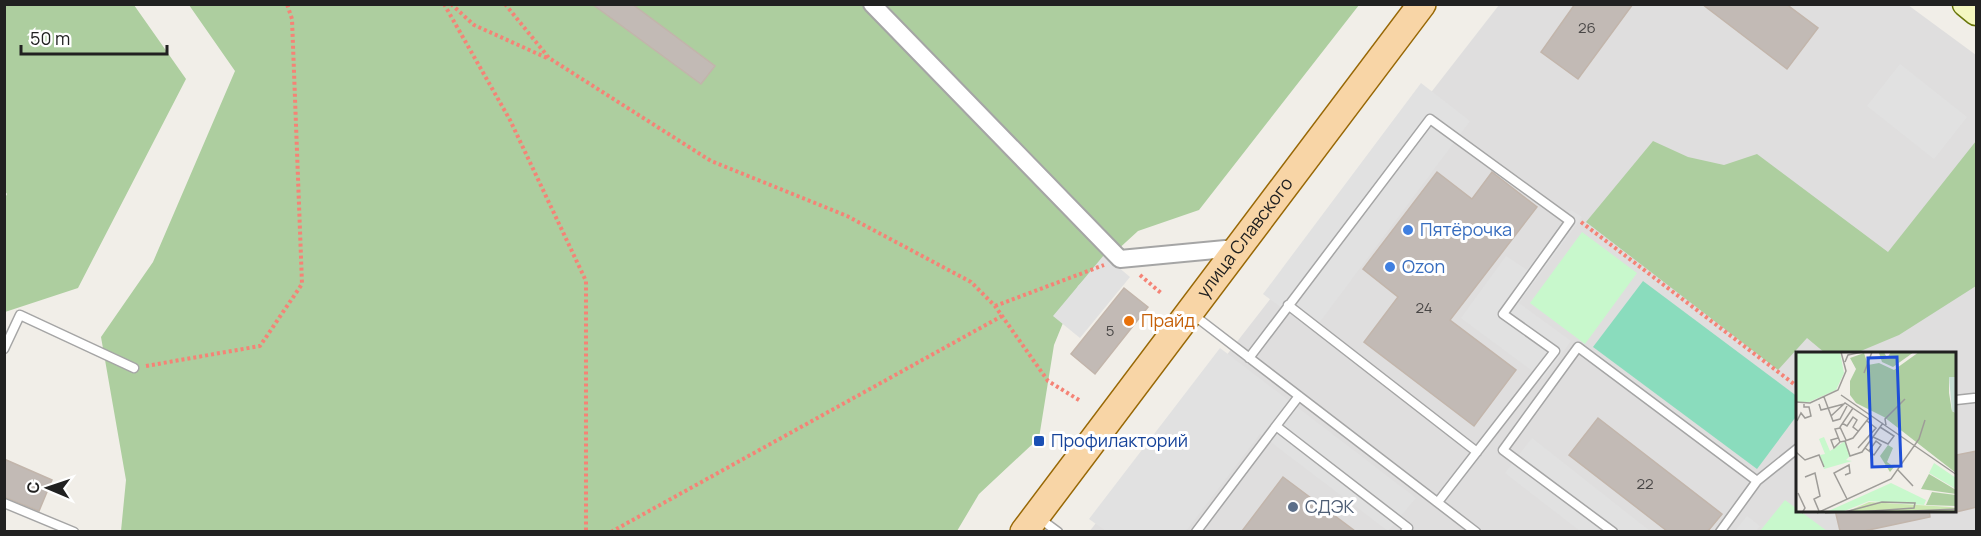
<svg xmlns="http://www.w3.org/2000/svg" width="1981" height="536" viewBox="0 0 1981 536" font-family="Manrope,sans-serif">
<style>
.residential{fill:#dfdede;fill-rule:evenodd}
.forest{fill:#adce9f}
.park{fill:#c8f8cc}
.pitch{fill:#8adcbd}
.parking{fill:#e1e1e1}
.building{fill:#c2bab5;stroke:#c2b5ab;stroke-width:1.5}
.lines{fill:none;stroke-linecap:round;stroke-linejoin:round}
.lane-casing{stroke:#a5a5a5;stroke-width:11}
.street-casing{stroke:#a5a5a5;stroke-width:20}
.secondary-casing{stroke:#6a770a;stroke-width:27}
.primary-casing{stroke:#986806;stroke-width:30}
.path{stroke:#f58376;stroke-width:4;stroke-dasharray:3 3;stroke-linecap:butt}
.lane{stroke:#fff;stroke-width:8}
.street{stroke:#fff;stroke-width:16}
.secondary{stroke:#f4f7c0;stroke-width:24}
.primary{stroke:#f8d5a6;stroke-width:27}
.shop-dot{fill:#3f7fe0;stroke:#fff;stroke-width:2}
.food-dot{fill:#e8710a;stroke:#fff;stroke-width:2}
.transit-dot{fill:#1a4fb4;stroke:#fff;stroke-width:2}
.service-dot{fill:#5c6f8a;stroke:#fff;stroke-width:2}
.labels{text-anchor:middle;stroke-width:6;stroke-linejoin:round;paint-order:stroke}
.number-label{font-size:15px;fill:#494746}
.shop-label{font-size:18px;fill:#366cbe;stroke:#fff;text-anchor:start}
.street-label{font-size:18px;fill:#212121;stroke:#fff}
.food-label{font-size:18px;fill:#c56008;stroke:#fff;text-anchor:start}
.transit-label{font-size:18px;fill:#164399;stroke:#fff;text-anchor:start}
.service-label{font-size:18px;fill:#4e5e75;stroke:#fff;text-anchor:start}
.inset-road{fill:none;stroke:#9e9c98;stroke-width:1.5}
.view{fill:#1d4ed8;fill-opacity:0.15;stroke:#1d4ed8;stroke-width:3}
.inset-edge{fill:none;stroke:#212121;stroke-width:3}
</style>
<rect width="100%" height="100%" fill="#f1eee8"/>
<path class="residential" d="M1499 5H1908L1976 55V531L1089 532ZM1798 353H1956V510H1798Z"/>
<path class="forest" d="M5 4 134 5 186 79 78 288 5 312 4 200 7 194 4 190Z
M189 5H1359L1199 210 1138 231 1078 286 1054 345 1039 438 979 494 957 531H121L126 480 101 337 153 262 235 71Z
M1653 141 1688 157 1724 165 1757 154 1888 252 1976 141V286L1899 335 1856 353H1825L1807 338 1778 370 1586 222Z"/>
<path class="park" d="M1582 232 1637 273 1585 344 1530 303Z
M1785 500 1827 531H1760Z"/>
<path class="pitch" d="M1643 281 1798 397V414L1757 469 1593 347Z"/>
<path class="parking" d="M1900 64 1967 117 1934 159 1867 106Z
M1421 83 1470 121 1313 331 1263 294Z
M1571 210 1582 217 1519 303 1571 341 1543 379 1461 318 1506 256 1527 270Z
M1104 255 1130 277 1080 338 1053 316Z
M1220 348 1416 498 1388 531 1260 434 1186 531H1106L1089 519Z
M1532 438 1650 531H1580L1505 473Z
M1747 516 1760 526 1756 531H1735Z"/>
<path class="building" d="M592 4H632L715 66 701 84Z
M1575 4H1633L1578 79 1541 52Z
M1702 4H1786L1818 28 1787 69Z
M1437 172 1472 199 1492 172 1537 207 1450 320 1516 370 1474 426 1364 342 1398 297 1363 269Z
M1124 288 1148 307 1095 374 1071 354Z
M1598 418 1722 514 1708 531H1667L1569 455Z
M1977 451V507L1956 512V455Z
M4 459 52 480 39 511 4 497Z
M1283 477 1355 531H1242Z
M1835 510H1929L1930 517 1864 531H1840Z"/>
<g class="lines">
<defs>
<path id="lane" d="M1288 305 1477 452
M1191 313 1476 532
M4 349 20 315 134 368
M1249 358 1430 119 1570 221 1503 314 1555 351 1438 502
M1956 400 1974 398
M1276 426 1299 396
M1757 481 1798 448
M4 503 74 532
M1039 518 1058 532
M1196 532 1276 426 1408 528 1405 532
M1613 532 1503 450 1578 347 1757 481 1720 532"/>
<path id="street" d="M872 4 1120 259 1236 248"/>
<path id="secondary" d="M1965 4 1976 13"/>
<g id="primary">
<path id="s1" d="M1024 532C1156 355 1289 179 1422 4"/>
</g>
</defs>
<use href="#lane" class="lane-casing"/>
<use href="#street" class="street-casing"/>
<use href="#secondary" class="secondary-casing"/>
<use href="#primary" class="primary-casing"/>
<path class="path" d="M444 4 510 120 586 281V532
M451 4 474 25 547 58
M505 4 549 58 711 161 847 216 971 282 995 306 1048 381 1079 400
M1581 222 1798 387
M1140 275 1161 293
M995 306 1104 265
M146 366 260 346 302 284 292 19 287 4
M611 532 1002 316"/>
<use href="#lane" class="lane"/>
<use href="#street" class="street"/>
<use href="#secondary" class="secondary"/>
<use href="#primary" class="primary"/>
</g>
<g class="shop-dot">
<circle cx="1408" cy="230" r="6"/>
<circle cx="1390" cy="267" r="6"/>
</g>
<circle class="food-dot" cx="1129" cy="321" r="6"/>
<rect class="transit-dot" x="1033" y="435" width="12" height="12" rx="3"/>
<circle class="service-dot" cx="1293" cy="507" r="6"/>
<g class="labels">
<g class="number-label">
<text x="1587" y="33">26</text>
<text x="1424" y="313">24</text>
<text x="1110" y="336">5</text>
<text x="1645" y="489">22</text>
</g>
<g class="shop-label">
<text x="1420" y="236">Пятёрочка</text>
<text x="1402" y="273">Ozon</text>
</g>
<g class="street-label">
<text dy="6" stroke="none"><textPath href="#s1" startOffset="368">улица Славского</textPath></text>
</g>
<g class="food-label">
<text x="1141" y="327">Прайд</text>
</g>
<g class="transit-label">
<text x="1051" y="447">Профилакторий</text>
</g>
<g class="service-label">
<text x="1305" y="513">СДЭК</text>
</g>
</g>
<g transform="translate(1796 352)">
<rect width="160" height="160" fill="#f1eee8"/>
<path d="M73 150 154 155 161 156 160 161H48Z" fill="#cce8b1"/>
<path d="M88 0 91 6 95 0H118L97 15 86 10 83 1ZM123 0H160V25H153V41L156 59 160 61V121L88 65 60 51 54 43V29L60 17 54 6 68 1 72 13 83 11 98 18ZM92 93 97 96 91 110 98 115 94 120 84 104ZM133 122 160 138V142L125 137ZM136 140 160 143V154L130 153Z" fill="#adce9f"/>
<path d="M153 25H160V61L156 59Z" fill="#c6ded3"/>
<path d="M0 0H44L48 21 40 38 13 50H0ZM28 85 34 99 49 89 54 104 50 108 56 109 28 117 24 103 29 102 23 87ZM138 111 160 126V137L133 121ZM95 131 130 148 128 153 73 149 46 160 28 161Z" fill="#c8f8cc"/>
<path class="inset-road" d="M49 10 52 3 66 0M68 21 76 0M45 43 161 123M28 45 37 69 44 67 51 54M0 50 14 51 42 38 50 19 45 0M23 52 25 58 48 52M35 64 49 51 73 67M72 67 57 86 49 89 54 104 66 100 87 71M1 69 5 61 9 66 15 64 13 55H8V52M46 71 51 74 57 65 61 68 57 75 62 79M90 73 89 67 109 47M44 76 39 77 44 90 49 89M77 85 92 92 98 84 84 75M42 86 35 88 38 96 44 90M50 88 44 75 57 56M62 96 80 76 71 69M69 96 73 99 80 89 85 93 78 103 73 99M0 100 9 108 23 103 28 115M102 118 117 134M49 123 54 121 53 113 38 121 51 147M9 125 19 121 24 144 18 147 23 159M2 141 9 156 6 161M49 160 86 150 119 151 118 156 62 160M94 160 161 157M21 161 95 127 123 87 129 68M29 161 48 160"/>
<path class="view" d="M101 5 105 114 76 115 72 6Z"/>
<rect width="160" height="160" class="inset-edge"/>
</g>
<rect width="1981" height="536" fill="none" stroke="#212121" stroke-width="12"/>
<g transform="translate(48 488) rotate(272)" stroke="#ffffff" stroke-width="4.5" paint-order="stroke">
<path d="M0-4.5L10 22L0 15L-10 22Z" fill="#212121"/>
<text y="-9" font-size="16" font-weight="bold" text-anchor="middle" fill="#212121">С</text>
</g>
<path d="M21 45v9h146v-9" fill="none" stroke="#212121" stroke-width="3"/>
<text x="30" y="45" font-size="18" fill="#212121" stroke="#ffffff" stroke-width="4.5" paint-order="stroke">50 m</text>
</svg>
